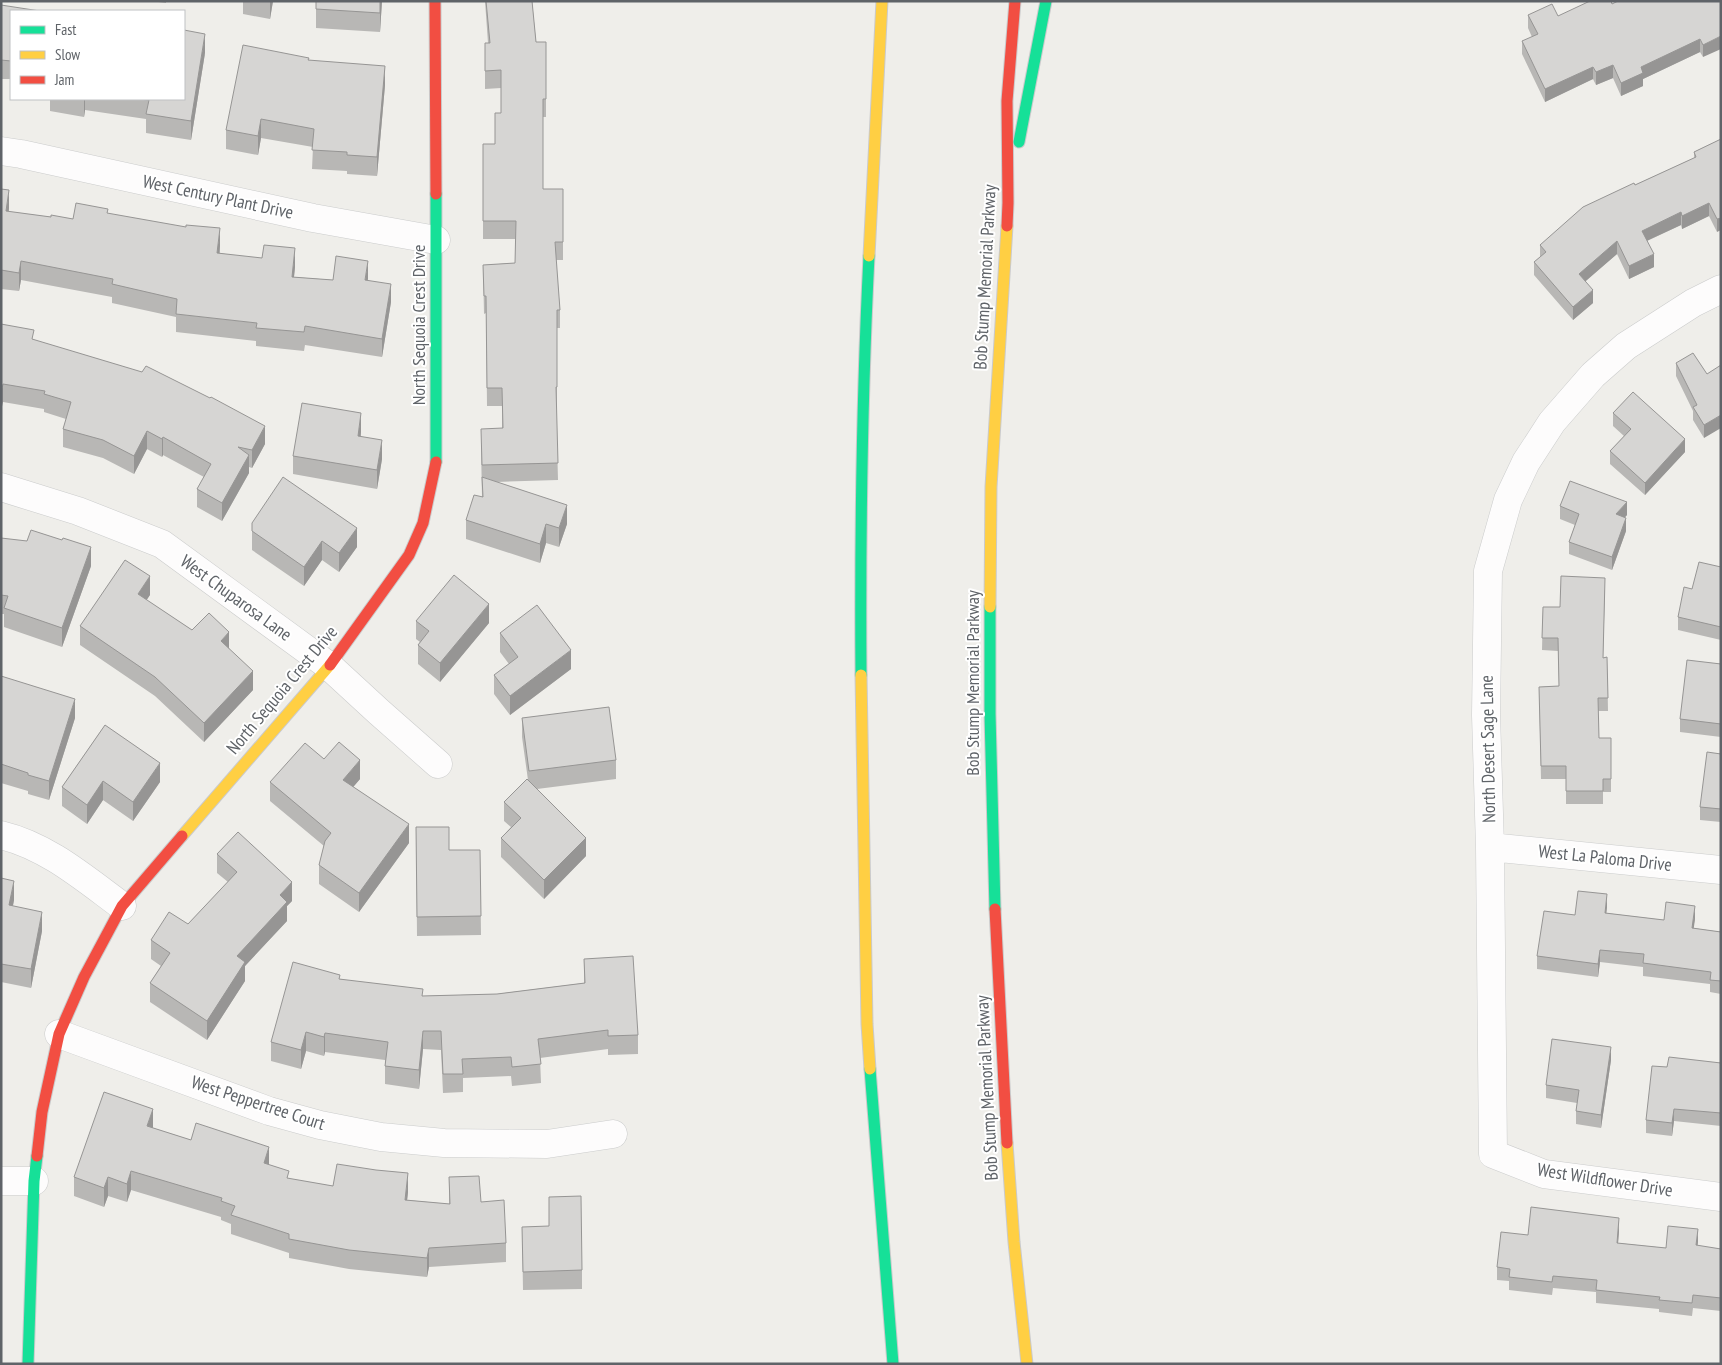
<svg xmlns="http://www.w3.org/2000/svg" width="1722" height="1365" viewBox="0 0 1722 1365" font-family="'PT Sans Narrow',sans-serif">
<style>
.lines{fill:none;stroke-linecap:round;stroke-linejoin:round}
.street-casing{stroke:#cbcccc;stroke-width:29}
.fast-casing{stroke:#cacacb;stroke-width:13}
.slow-casing{stroke:#cacacb;stroke-width:13}
.jam-casing{stroke:#cacacb;stroke-width:13}
.street{stroke:#fdfcfc;stroke-width:28}
.fast{stroke:#16e098;stroke-width:11}
.slow{stroke:#ffcf43;stroke-width:11}
.jam{stroke:#f24e42;stroke-width:11}
.wall{fill:#b8b7b5}
.shaded-wall{fill:#969594}
.building{fill:#d6d5d3;stroke:#969594}
.labels{text-anchor:middle;stroke-width:4;stroke-linejoin:round;paint-order:stroke}
.street-label{font-size:18px;fill:#5f6368;stroke:#fff}
</style>
<rect width="100%" height="100%" fill="#efeeea"/>
<g class="lines">
<defs>
<path id="street" d="M1 151 21 154 313 218 436 240
M1721 289 1693 303 1626 346 1593 375 1552 422 1526 462 1508 500 1488 571 1486 715 1490 847 1493 1154 1544 1174 1721 1197
M1 487 78 511 162 544 329 666 379 712 438 764
M1 835C47 846 84 878 122 906
M1490 847 1721 870
M59 1034 269 1111 320 1125 381 1137 444 1143 547 1144 613 1134
M1 1181H34"/>
<path id="fast" d="M1019 142 1046 1
M436 194V462
M990 607V714L995 909
M861 675C860 535 862 395 869 256
M870 1069 893 1364
M28 1364 34 1181 37 1156"/>
<path id="slow" d="M869 256 882 1
M990 607 991 487 1007 226
M861 675 867 1024 870 1069
M182 836 330 665
M1007 1143 1014 1242 1027 1364"/>
<path id="jam" d="M435 1 436 194
M1007 226 1008 203 1007 101 1015 1
M330 665 409 555 423 523 436 462
M995 909 1007 1143
M37 1156 42 1112 59 1034 84 977 122 906 182 836"/>
</defs>
<use href="#street" class="street-casing"/>
<use href="#fast" class="fast-casing"/>
<use href="#slow" class="slow-casing"/>
<use href="#jam" class="jam-casing"/>
<use href="#street" class="street"/>
<use href="#fast" class="fast"/>
<use href="#slow" class="slow"/>
<use href="#jam" class="jam"/>
</g>
<path class="wall" d="M151 1H166V3Z
M243 1H273L270 19 243 14Z
M316 1H382L380 32 316 28Z
M485 1H532L536 42H546V117H543V189H563V260H556L560 310V328H557V405H556L558 480 496 482 567 524 559 547 546 543 540 563 466 539V520L482 497 481 447 502 428V406H487L486 313 484 314 483 265 515 263 516 239H483V144H495L501 113V88L485 89V43H488Z
M1721 1 1703 57 1700 52 1643 79V86L1621 96 1613 78 1596 85 1593 79 1545 102 1522 54V41L1532 37 1528 28V15L1558 16 1612 4Z
M1 5 11 11V79H1Z
M205 53 191 140 146 133V119L85 110 84 117 50 111V99H184Z
M309 60 385 85 377 176 347 174V171L312 169 313 147 261 138 258 155 226 149V130Z
M1721 139 1717 232 1709 216 1682 229 1681 225 1647 241 1654 267 1629 279 1617 254 1585 281 1593 303 1573 320 1534 275V262L1540 257V245L1635 185 1694 158V152Z
M1 189 9 208V212L51 217 73 219 108 214 220 246V253L295 267 294 277 333 280H368L391 302 382 357 305 345 304 351 256 346V341L176 332V317L112 303V297L21 280 19 291 1 289Z
M1 324 34 340 265 444 252 468 249 467V473L222 521 197 507V489L204 477 163 455 162 457 147 449 134 474 103 458 63 447V429L66 419 44 412V409L3 402Z
M1676 363 1707 374 1704 438 1693 420V411L1676 376Z
M1613 413 1685 452 1645 495 1610 464V451L1624 436 1613 426Z
M361 432V436L382 459 377 489 293 474V456Z
M1560 506 1627 515 1625 517 1626 531 1612 570 1569 554V542L1575 525 1560 519Z
M252 523 357 547 339 572 322 560 304 586 252 550Z
M1 538 91 566 62 647 4 627V614H1Z
M1721 567V640L1678 630V617L1692 589Z
M1605 590 1603 658 1607 657 1608 711H1598L1599 738H1611V792H1603V804H1566V779H1541L1539 687 1559 686 1558 651 1542 650 1543 607H1560Z
M150 595 146 600 192 630 229 648 253 690 204 742 155 696 80 645V626Z
M416 621 489 623 440 682 418 664V645L420 642 416 639Z
M500 633 571 669 510 715 494 694V675L509 664 500 652Z
M1721 664V737L1680 732V719Z
M1 676 75 718 49 800 28 794V791L1 783Z
M522 718 616 760V779L537 789 586 856 544 899 501 857V838L511 827 504 821V802L528 780 522 737Z
M105 725 160 782 133 821 103 800 87 824 62 806V787Z
M1721 754V822L1700 820V807Z
M324 759 360 779 353 787 409 843 359 912 319 884V865L324 846 270 801V782Z
M416 827 449 850H480L481 935 417 936Z
M217 854 292 901 287 906V921L245 966V981L207 1040 150 1002V983L161 966 151 959V940L188 924 228 882 217 873Z
M1 878 14 900 13 906 42 931 31 988 1 982Z
M1607 907 1606 913 1664 920 1695 919 1693 928 1721 932V994L1710 992V984L1643 976V967L1600 962 1598 977 1537 969V956L1575 915Z
M584 959 638 1035V1054L608 1055V1049L540 1058 541 1083 512 1086 511 1076 463 1078V1092L443 1093 441 1050 423 1049 419 1089 385 1084V1060L325 1052 324 1056 306 1051 301 1069 271 1061V1042L340 979 423 996 497 994 584 983Z
M1611 1060 1601 1128 1576 1124V1111L1577 1103 1546 1098V1085Z
M1721 1063V1126L1674 1121 1672 1136 1646 1133V1120L1667 1067Z
M153 1128 269 1165 289 1179 333 1186 408 1192 407 1200 449 1204V1177L481 1202 506 1243V1262L429 1267 427 1277 349 1269 289 1258V1253L231 1234V1224L221 1220V1217L131 1190 127 1202 108 1196 104 1207 74 1196V1177Z
M522 1227 582 1270V1289L523 1290Z
M1619 1231 1618 1243 1666 1248 1698 1242 1697 1246 1721 1249V1311L1693 1308 1692 1316 1659 1312V1309L1596 1303V1292L1553 1288 1552 1295 1509 1290V1281L1497 1280V1267L1528 1235Z"/>
<path class="shaded-wall" d="M270 1H273L270 19Z
M380 1H382L380 32Z
M205 34V53L191 140V121Z
M1721 36V49L1703 57V45Z
M1700 39V52L1643 79V86L1621 96V83L1641 67Z
M1613 65V78L1596 85V72Z
M385 66V85L377 176V157Z
M1593 67V79L1545 102V89Z
M84 99H85V110L84 117Z
M261 119V138L258 155V136Z
M9 190V208L6 230V211Z
M1709 203V216L1682 229V216Z
M1681 212V225L1642 243V231Z
M1721 218V230L1717 232V219Z
M220 228V246L217 271V253Z
M1617 241V254L1579 287V274Z
M295 248V267L292 295V277Z
M1654 254V267L1629 279V266Z
M21 261V280L19 291V273Z
M368 261V279L365 298V280Z
M391 284V302L382 357V339Z
M1593 290V303L1573 320V307Z
M3 384V402L1 411V393Z
M361 413V432L358 455V436Z
M1721 415V428L1704 438V425Z
M265 426V444L252 468V450Z
M147 431V449L134 474V456Z
M163 437V455L162 457V439Z
M1685 439V452L1645 495V483Z
M382 440V459L377 489V470Z
M249 455V473L222 521V503Z
M1627 502V515L1616 527V514Z
M567 505V524L559 547V528Z
M1626 518V531L1612 570V557Z
M546 524V543L540 563V544Z
M357 528V547L339 572V553Z
M322 541V560L304 586V567Z
M91 547V566L62 647V628Z
M150 576V595L138 613V594Z
M489 604V623L440 682V663Z
M229 632V651L221 641Z
M571 650V669L510 715V696Z
M253 671V690L204 742V723Z
M75 699V718L49 800V781Z
M360 760V779L343 799V780Z
M160 763V782L133 821V802Z
M103 781V800L87 824V805Z
M409 824V843L359 912V893Z
M586 838V856L544 899V880Z
M14 881V900L9 924V905Z
M292 882V901L287 906V921L245 966V981L207 1040V1021L237 956 280 895Z
M1607 894V907L1605 926V913Z
M1695 906V919L1692 941V928Z
M42 912V931L31 988V969Z
M1600 950V962L1598 977V964Z
M423 1031V1049L419 1089V1070Z
M306 1032V1051L301 1069V1050Z
M325 1033V1052L324 1056V1037Z
M1611 1047V1060L1601 1128V1115Z
M153 1109V1128L147 1145V1126Z
M1674 1109V1121L1672 1136V1123Z
M269 1147V1166L264 1163Z
M131 1171V1190L127 1202V1184Z
M408 1173V1192L405 1219V1200Z
M108 1177V1196L104 1207V1188Z
M1619 1218V1231L1617 1256V1243Z
M1698 1229V1242L1696 1258V1245Z
M429 1248V1267L427 1277V1258Z"/>
<path class="building" d="M316 1H380V13L316 9Z
M486 1H532L536 42H546V99H543V189H563V242H555L560 310H557V387H556L558 463 482 465 481 429 503 428 502 388H487L486 296H484L483 265 515 263 516 221H483V144H495V113H501V70L485 71V43H490Z
M1590 1H1611L1612 4 1618 1H1721V36L1703 45 1700 39 1641 67 1643 73 1621 83 1613 65 1596 72 1593 67 1545 89 1522 41 1538 34 1528 15 1552 4 1558 16Z
M1 5 40 11H11V61L1 60Z
M184 30 205 34 191 121 146 114 149 100 138 99H184Z
M243 45 309 58 308 60 385 66 377 157 347 155V152L312 150 314 129 261 119 258 136 226 130Z
M1721 139V218L1717 219 1709 203 1682 216 1681 212 1642 231 1654 254 1629 266 1617 241 1579 274 1593 290 1573 307 1534 262 1546 252 1540 245 1583 207 1634 183 1635 185 1696 157 1694 152Z
M1 189 9 190 6 211 51 217V215L73 219 76 203 108 209 107 213 186 227V225L220 228 217 253 262 258 264 245 295 248 292 277 333 280 336 256 368 261 365 280 391 284 382 339 305 326 304 332 256 328 257 323 176 314 177 299 112 284 113 279 21 261 19 273 1 270Z
M1 324 34 330 32 339 142 372 146 366 210 398 211 397 265 426 252 450 238 447 249 455 222 503 197 489 211 464 163 437 162 439 147 431 134 456 103 440 63 429 71 402 44 394 45 391 3 384 1 393Z
M1693 353 1707 374 1721 365V415L1704 425 1693 407 1697 405 1676 363Z
M1633 392 1685 439 1645 483 1610 451 1631 429 1613 413Z
M302 403 361 413 358 436 382 440 377 470 293 456Z
M283 477 357 528 339 553 322 541 304 567 252 531V523Z
M482 477 567 505 559 528 546 524 540 544 466 520 474 495 483 497Z
M1570 481 1627 502 1616 514 1626 518 1612 557 1569 542 1579 514 1560 506Z
M31 530 62 540 63 538 91 547 62 628 4 608 8 596 1 595V538L27 541Z
M125 560 150 576 138 594 192 630 209 613 229 632 221 641 253 671 204 723 155 677 80 626Z
M1699 562 1721 567V627L1678 617 1684 587 1692 589Z
M454 575 489 604 440 663 418 645 429 631 416 621Z
M1561 576 1605 578 1603 658 1607 657 1608 698H1598L1599 738H1611V779H1603V791H1566V766H1541L1539 687 1559 686 1558 638H1542L1543 607H1560Z
M537 605 571 650 510 696 494 675 518 657 500 633Z
M1687 660 1721 664V724L1680 719Z
M1 676 75 699 49 781 28 775V773L1 764Z
M609 707 616 760 529 771 522 718Z
M105 725 160 763 133 802 103 781 87 805 62 787Z
M339 742 360 760 343 780 409 824 359 893 319 865 325 841 331 833 270 782 305 743 324 759Z
M1707 752 1721 754V809L1700 807Z
M527 779 586 838 544 880 501 838 521 818 504 802Z
M416 827H449V850H480L481 916 417 917Z
M238 832 292 882 280 895 287 902 237 956 245 962 207 1021 150 983 170 953 151 940 169 912 188 924 237 872 217 854Z
M1 878 14 881 9 905 42 912 31 969 1 964Z
M1578 891 1607 894 1605 913 1664 920 1666 902 1695 906 1692 928 1721 932V981L1710 980 1711 972 1643 963 1644 954 1600 950 1598 964 1537 956 1544 911 1575 915Z
M633 956 638 1035 608 1036V1030L538 1039 541 1064 512 1067 511 1057 462 1059 463 1074H443L441 1031H423L419 1070 385 1066 388 1042 325 1033 324 1037 306 1032 301 1050 271 1042 293 962 340 975 339 979 423 989 422 996 497 994 585 983 584 959Z
M1552 1039 1611 1047 1601 1115 1576 1111 1579 1090 1546 1085Z
M1669 1057 1721 1063V1113L1674 1109 1672 1123 1646 1120 1652 1066 1667 1067Z
M104 1092 153 1109 147 1126 191 1140 196 1123 269 1147 264 1163 289 1171 287 1178 333 1186 337 1164 376 1170 408 1173 405 1200 450 1204 449 1177 479 1176 481 1202 504 1200 506 1243 429 1248 427 1258 349 1250 289 1239V1234L231 1215 235 1206 221 1201 222 1198 131 1171 127 1184 108 1177 104 1188 74 1177Z
M581 1196 582 1270 523 1272 522 1227 549 1226V1197Z
M1531 1207 1619 1218 1617 1243 1666 1248 1668 1226 1698 1229 1696 1245 1721 1249V1298L1693 1295 1692 1303 1659 1300 1660 1297 1596 1290 1597 1280 1553 1276 1552 1282 1509 1277 1510 1269 1497 1267 1501 1232 1528 1235Z"/>
<g class="labels">
<g class="street-label">
<text transform="translate(218 197) rotate(12)" y="6">West Century Plant Drive</text>
<text transform="translate(985 277) rotate(-87)" y="6">Bob Stump Memorial Parkway</text>
<text transform="translate(419 325) rotate(-90)" y="6">North Sequoia Crest Drive</text>
<text transform="translate(236 598) rotate(36)" y="6">West Chuparosa Lane</text>
<text transform="translate(973 683) rotate(-90)" y="6">Bob Stump Memorial Parkway</text>
<text transform="translate(282 690) rotate(-50)" y="6">North Sequoia Crest Drive</text>
<text transform="translate(1488 749) rotate(-91)" y="6">North Desert Sage Lane</text>
<text transform="translate(1605 858) rotate(6)" y="6">West La Paloma Drive</text>
<text transform="translate(987 1088) rotate(-93)" y="6">Bob Stump Memorial Parkway</text>
<text transform="translate(258 1103) rotate(18)" y="6">West Peppertree Court</text>
<text transform="translate(1605 1180) rotate(9)" y="6">West Wildflower Drive</text>
</g>
</g>
<rect width="1722" height="1365" fill="none" stroke="#5f6368" stroke-width="5"/>
<rect x="10" y="10" width="175" height="90" fill="#ffffff" stroke="#bfc1c3"/>
<rect x="20" y="26" width="25" height="8" fill="#16e098" stroke="#bfc1c3"/>
<text x="55" y="35" font-size="15" fill="#5f6368">Fast</text>
<rect x="20" y="51" width="25" height="8" fill="#ffcf43" stroke="#bfc1c3"/>
<text x="55" y="60" font-size="15" fill="#5f6368">Slow</text>
<rect x="20" y="76" width="25" height="8" fill="#f24e42" stroke="#bfc1c3"/>
<text x="55" y="85" font-size="15" fill="#5f6368">Jam</text>
</svg>
